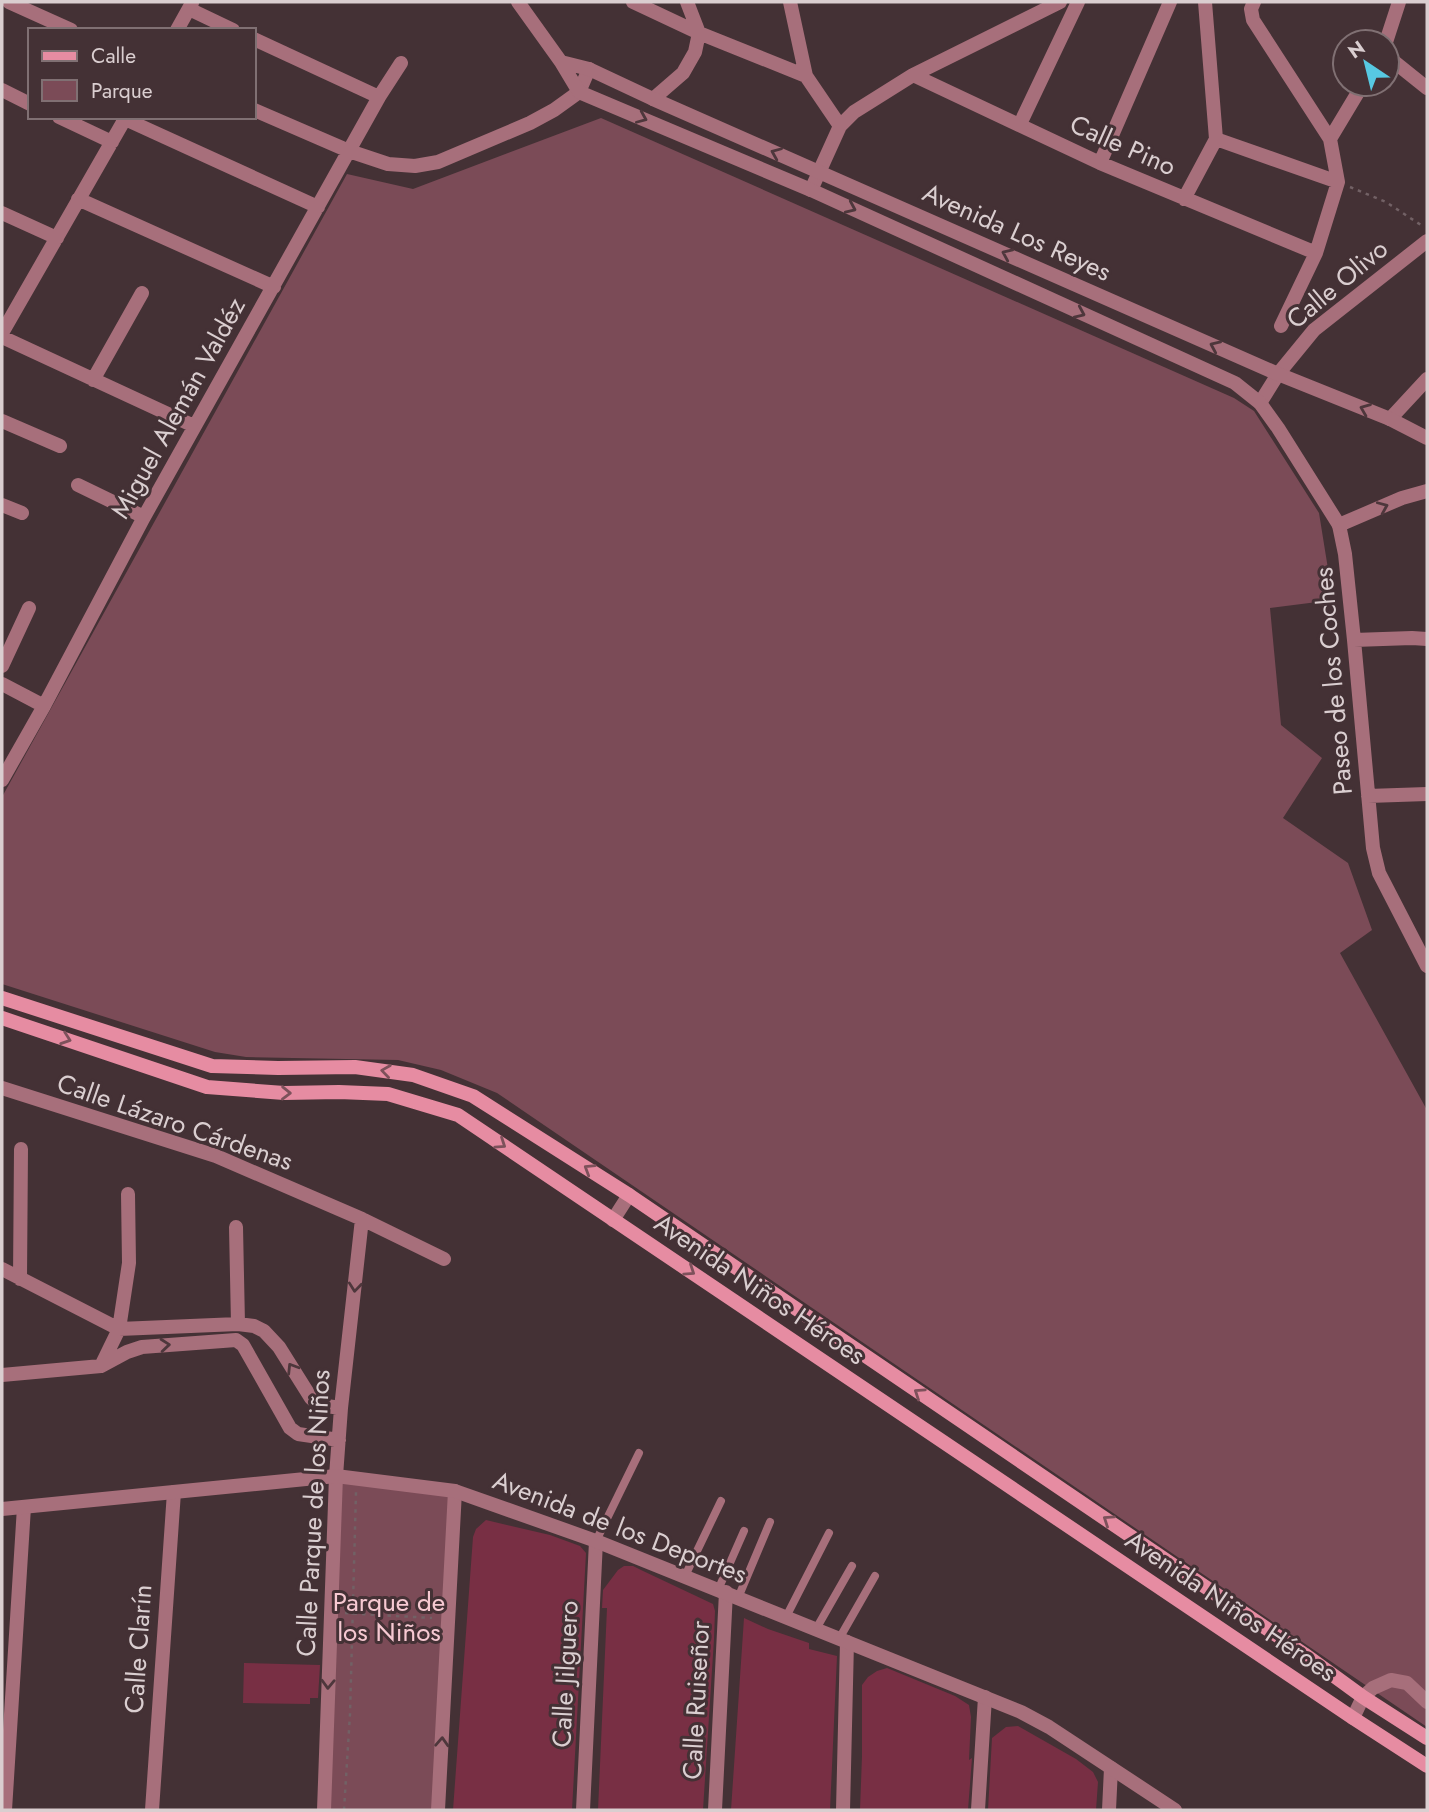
<svg xmlns="http://www.w3.org/2000/svg" width="1429" height="1812" viewBox="0 0 1429 1812" font-family="Jost,sans-serif">
<style>
.green{fill:#7b4b57}
.building{fill:#782f44}
.lines{fill:none;stroke-linecap:round;stroke-linejoin:round}
.path{stroke:#726165;stroke-width:2.5;stroke-dasharray:3.5 5;stroke-linecap:butt}
.service{stroke:#a76f7b;stroke-width:8}
.minor{stroke:#a76f7b;stroke-width:14}
.tertiary{stroke:#a76f7b;stroke-width:14}
.secondary{stroke:#e68ca2;stroke-width:14}
.oneway{stroke:#4e373c}
.oneway2{stroke:#7d515b}
.labels{text-anchor:middle;stroke-width:6;stroke-linejoin:round;paint-order:stroke}
.street-label{font-size:26px;fill:#daced0;stroke:#443135}
.park-label{font-size:26px;fill:#f7c9d2;stroke:#443135}
</style>
<rect width="100%" height="100%" fill="#443135"/>
<path class="green" d="M601 118 1234 398 1254 411 1319 513 1333 600 1270 608 1281 725 1322 758 1283 818 1348 863 1372 930 1340 953 1427 1110V1727L497 1093 441 1070 398 1060 246 1057 215 1052 2 984V797L347 174 413 189Z
M337 1478 451 1495 437 1810H324Z"/>
<path class="building" d="M486 1520 550 1535 580 1546 586 1553 572 1810H453L473 1537 476 1529Z
M624 1566H633L641 1570 713 1604 715 1611 714 1639 703 1810H598L607 1608H602L603 1590 618 1570Z
M744 1618 768 1629 809 1643V1649L837 1656 830 1810H731Z
M244 1663 320 1665 318 1698H310V1704L243 1703Z
M887 1668 955 1696 969 1705 971 1717 969 1760 972 1758 968 1810H860L862 1756V1685L868 1677 877 1671Z
M1018 1726 1076 1759 1093 1772 1098 1782 1096 1810H988L992 1738 1006 1727Z"/>
<g class="lines">
<path class="path" d="M1350 187 1386 202 1424 227
M345 1613 432 1618
M344 1810 350 1714 356 1492"/>
<path class="service" d="M596 1541 639 1453
M685 1576 721 1501
M718 1590 744 1531
M738 1598 770 1522
M786 1617 829 1533
M816 1629 852 1566
M839 1639 875 1576"/>
<path class="minor" d="M9 2 71 30
M633 2 699 33 806 76
M790 2 806 76 840 126 811 190
M1254 2 1251 9 1253 20 1330 139 1338 182 1316 253 1281 326
M189 9 233 30
M177 30 192 3
M254 39 379 97
M1386 42 1399 2
M1387 56 1427 88
M913 75 1100 163 1316 253
M2 90 30 104
M653 99 683 73 695 52 699 33 687 2
M254 110 349 151 388 164 415 166 438 162 530 123 554 110 579 92 589 69
M59 117 112 142
M125 119 318 207
M1020 124 1078 2
M840 126 854 112 913 75 1060 2
M1216 139 1338 182
M1330 139 1363 84
M1100 163 1170 2
M78 199 274 287
M1184 199 1216 139 1205 2
M2 213 57 238
M2 333 126 117
M2 337 194 426
M93 380 142 293
M1260 403 1278 374 1314 330 1427 241
M1390 419 1427 379
M2 421 60 446
M78 485 144 517
M2 505 22 513
M1339 525 1345 554 1354 640 1373 848 1379 873 1427 966
M1354 640 1412 638 1427 639
M2 666 29 608
M2 684 44 706
M2 780 44 706 144 517 379 97 401 63
M1368 796 1427 794
M2 1088 216 1156 362 1219 444 1259
M236 1227 238 1324
M2 1269 119 1329 238 1324 254 1326 264 1331 279 1347 311 1398 319 1405 341 1408
M20 1279 21 1149
M101 1366 127 1352 142 1347 236 1340 243 1345 247 1352 290 1428 298 1434 339 1440
M2 1375 101 1366 119 1329 129 1263 128 1194
M5 1810 24 1507
M152 1810 174 1492
M324 1810 336 1476 341 1408 362 1219
M438 1810 455 1491
M583 1810 596 1541
M715 1810 726 1592
M843 1810 847 1642
M978 1810 985 1697
M1109 1810 1111 1768"/>
<path class="tertiary" d="M518 2 561 62 579 92 811 190 1235 383 1260 403 1278 428 1339 525 1402 498 1427 491
M561 62 589 69 653 99 1278 374 1390 419 1427 438
M613 1220 629 1195
M2 1509 336 1476 455 1491 596 1541 1021 1712 1049 1727 1175 1810
M1353 1718 1363 1697 1373 1688 1391 1680 1407 1683 1427 1702"/>
<path class="secondary" d="M2 998 212 1066 278 1068 355 1067 413 1075 473 1096 629 1195 1304 1654 1363 1697 1427 1738
M2 1018 207 1087 284 1093 339 1092 388 1094 458 1115 1353 1718 1427 1766"/>
</g>
<defs><path id="oneway-chevron" d="M-2-3.5L2.5 0L-2 3.5" fill="none" stroke-width="1.6" stroke-linecap="round" stroke-linejoin="round" transform="scale(1.75)"/></defs>
<g class="oneway">
<use href="#oneway-chevron" transform="translate(642 118) rotate(23)"/>
<use href="#oneway-chevron" transform="translate(776 153) rotate(-157)"/>
<use href="#oneway-chevron" transform="translate(851 208) rotate(24)"/>
<use href="#oneway-chevron" transform="translate(1007 254) rotate(-156)"/>
<use href="#oneway-chevron" transform="translate(1080 313) rotate(24)"/>
<use href="#oneway-chevron" transform="translate(1215 346) rotate(-156)"/>
<use href="#oneway-chevron" transform="translate(1365 409) rotate(-158)"/>
<use href="#oneway-chevron" transform="translate(1383 507) rotate(-23)"/>
<use href="#oneway-chevron" transform="translate(355 1287) rotate(96)"/>
<use href="#oneway-chevron" transform="translate(165 1345) rotate(-5)"/>
<use href="#oneway-chevron" transform="translate(292 1368) rotate(-122)"/>
<use href="#oneway-chevron" transform="translate(328 1684) rotate(92)"/>
<use href="#oneway-chevron" transform="translate(442 1742) rotate(-87)"/>
</g>
<g class="oneway2">
<use href="#oneway-chevron" transform="translate(66 1039) rotate(19)"/>
<use href="#oneway-chevron" transform="translate(386 1071) rotate(-172)"/>
<use href="#oneway-chevron" transform="translate(286 1093) rotate(1)"/>
<use href="#oneway-chevron" transform="translate(501 1144) rotate(34)"/>
<use href="#oneway-chevron" transform="translate(589 1169) rotate(-148)"/>
<use href="#oneway-chevron" transform="translate(690 1271) rotate(34)"/>
<use href="#oneway-chevron" transform="translate(919 1393) rotate(-146)"/>
<use href="#oneway-chevron" transform="translate(1108 1520) rotate(-146)"/>
</g>
<g class="labels">
<g class="street-label">
<text transform="translate(1123 145) rotate(24)" y="9">Calle Pino</text>
<text transform="translate(1017 232) rotate(24)" y="9">Avenida Los Reyes</text>
<text transform="translate(1337 284) rotate(-40)" y="9">Calle Olivo</text>
<text transform="translate(178 408) rotate(-61)" y="9">Miguel Alemán Valdéz</text>
<text transform="translate(1333 681) rotate(-95)" y="9">Paseo de los Coches</text>
<text transform="translate(175 1122) rotate(19)" y="9">Calle Lázaro Cárdenas</text>
<text transform="translate(760 1289) rotate(34)" y="9">Avenida Niños Héroes</text>
<text transform="translate(313 1513) rotate(-87)" y="9">Calle Parque de los Niños</text>
<text transform="translate(620 1527) rotate(21)" y="9">Avenida de los Deportes</text>
<text transform="translate(1231 1606) rotate(34)" y="9">Avenida Niños Héroes</text>
<text transform="translate(138 1649) rotate(-86)" y="9">Calle Clarín</text>
<text transform="translate(565 1674) rotate(-87)" y="9">Calle Jilguero</text>
<text transform="translate(696 1700) rotate(-87)" y="9">Calle Ruiseñor</text>
</g>
<g class="park-label">
<text x="389" y="1611">Parque de<tspan x="389" dy="30">los Niños</tspan></text>
</g>
</g>
<rect width="1429" height="1812" fill="none" stroke="#daced0" stroke-width="7"/>
<rect x="28" y="28" width="228" height="91" fill="#443135" stroke="#807073" stroke-width="2"/>
<rect x="42" y="51" width="35" height="10" fill="#e68ca2" stroke="#807073" stroke-width="2"/>
<text x="91" y="63" font-size="21" fill="#daced0">Calle</text>
<rect x="42" y="80" width="35" height="21" fill="#7b4b57" stroke="#807073" stroke-width="2"/>
<text x="91" y="98" font-size="21" fill="#daced0">Parque</text>
<g transform="translate(1366 63) rotate(325)"><circle r="33" fill="#443135" stroke="#807073" stroke-width="2"/>
<path d="M0-5L12 26L0 18L-12 26Z" fill="#57c9e2"/>
<text y="-10" font-size="19" font-weight="bold" text-anchor="middle" fill="#daced0">N</text>
</g>
</svg>
